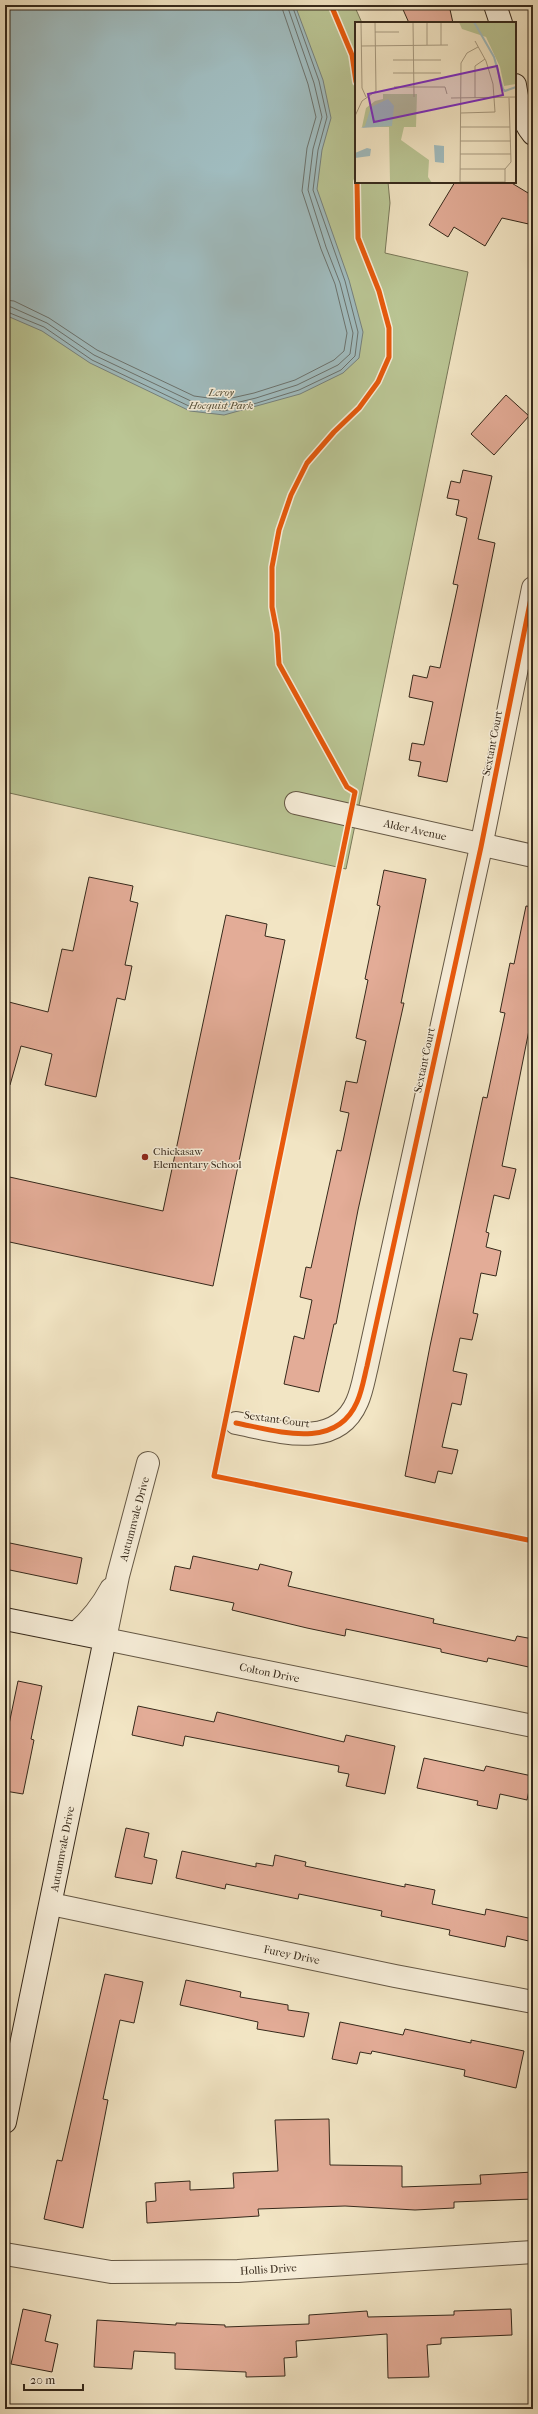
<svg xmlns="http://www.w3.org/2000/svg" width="538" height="2414" viewBox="0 0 538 2414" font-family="'IM FELL French Canon',serif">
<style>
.green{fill:#bac594;stroke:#787758}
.water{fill:#a0bcbf;stroke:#76817d}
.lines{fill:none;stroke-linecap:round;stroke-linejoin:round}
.shore{stroke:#6b726d;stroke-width:1}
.stream{stroke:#76817d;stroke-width:6}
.building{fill:#e3ac97;stroke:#36291b}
.street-casing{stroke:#655845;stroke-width:24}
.secondary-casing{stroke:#36291b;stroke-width:24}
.street{stroke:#f7eed9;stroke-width:22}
.secondary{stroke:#f7eed9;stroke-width:22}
.cycleway-casing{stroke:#f7eed9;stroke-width:8}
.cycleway{stroke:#e8590c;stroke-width:5}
.poi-dot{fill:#8f2418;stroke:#f7eed9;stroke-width:1.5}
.labels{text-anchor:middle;stroke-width:3;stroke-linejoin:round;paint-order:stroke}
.park-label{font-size:11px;font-style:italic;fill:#575039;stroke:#f7eed9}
.street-label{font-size:11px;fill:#36291b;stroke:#f7eed9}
.poi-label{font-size:11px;fill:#36291b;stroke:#f7eed9;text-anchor:start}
.inset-river{fill:none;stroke:#a0bcbf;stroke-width:2}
.inset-road{fill:none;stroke:#a79a80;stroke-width:1}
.view{fill:#7b2cbf;fill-opacity:0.15;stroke:#7b2cbf;stroke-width:2}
.inset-edge{fill:none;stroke:#36291b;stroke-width:2}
</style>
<rect width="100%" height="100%" fill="#f2e5c4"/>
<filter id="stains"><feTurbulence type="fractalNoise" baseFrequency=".005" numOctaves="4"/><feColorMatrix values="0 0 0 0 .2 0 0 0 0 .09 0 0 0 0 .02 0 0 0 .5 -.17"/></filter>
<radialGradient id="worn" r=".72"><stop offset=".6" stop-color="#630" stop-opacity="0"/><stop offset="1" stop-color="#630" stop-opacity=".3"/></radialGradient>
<path class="green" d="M5 5H354L362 23H356V182H388L390 203 385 253 468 272 346 869 5 792Z"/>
<path class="water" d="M5 5H295L323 80 331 118 322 150 317 189 349 280 363 332 359 358 343 373 300 394 224 415 190 411 90 363 42 331 5 315Z"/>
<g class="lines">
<path class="shore" d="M5 300 14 301 49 318 97 350 194 396 223 400 254 393 295 380 334 360 344 351 347 333 335 284 321 249 302 191 307 148 316 117 308 84 281 5
M5 306 11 307 47 323 94 355 193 402 223 406 256 398 297 385 338 365 350 354 353 333 340 283 326 247 308 190 313 149 322 117 314 83 287 5
M5 311 44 327 92 360 191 407 224 411 257 403 299 390 341 370 355 356 358 332 345 281 313 190 318 150 327 117 319 81 292 5"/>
<path class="stream" d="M523 2409 533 2408"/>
</g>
<path class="building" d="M401 5H449L453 23H409Z
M455 182H510L533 196V225L502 218 485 246 454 227 448 237 429 225Z
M506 395 529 416 494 455 471 434Z
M463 470 492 476 478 539 495 543 447 782 418 776 421 762 409 760 412 743 424 745 433 702 409 697 413 675 427 678 430 666 440 668 458 585 453 584 467 518 456 515 459 500 447 498 451 481 460 483Z
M384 870 426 879 401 1003H404L358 1210 336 1324H334L319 1392 284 1384 294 1336 304 1339 312 1300 300 1297 306 1267 311 1268 337 1150 341 1151 349 1113 340 1111 346 1081 357 1083 366 1041 356 1038 368 980 365 979 380 906 377 905Z
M89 877 133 886 130 901 138 903 125 965 132 966 125 1000 117 998 96 1097 45 1085 52 1054 21 1046 10 1085 5 1084V1001L48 1012 62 949 73 951Z
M526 906 533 907V1010L502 1166 516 1169 509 1199 494 1195 486 1232 489 1233 486 1247 501 1251 496 1276 481 1273 473 1313 478 1314 472 1340 460 1338 453 1371 467 1374 461 1405 452 1403 442 1447 458 1450 452 1474 438 1471 435 1483 405 1476 430 1346 483 1097 487 1098 505 1013 500 1012 510 963 514 964Z
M226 915 267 924 265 936 285 940 213 1286 5 1241V1176L163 1211Z
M5 1542 82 1558 77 1584 5 1569Z
M193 1556 258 1570 260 1564 292 1572 288 1586 434 1619 433 1623 515 1641 517 1636 533 1639V1668L488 1658 487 1662 441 1652V1649L346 1629 345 1636 307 1628 232 1610 234 1603 170 1590 175 1566 190 1569Z
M18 1681 42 1686 31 1739 34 1740 23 1794 5 1791V1734H7Z
M138 1706 214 1722 217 1712 344 1742 346 1735 395 1746 385 1794 346 1786 349 1774 338 1772 339 1766 185 1736 183 1746 132 1735Z
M424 1758 484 1771 486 1766 532 1776 527 1800 500 1794 497 1809 477 1805 478 1801 417 1788Z
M126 1828 149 1833 144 1857 157 1860 152 1884 115 1877Z
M182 1851 256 1867V1863L273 1866 275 1855 306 1862 305 1866 405 1887V1884L435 1890 432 1904 485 1915 486 1909 533 1919V1942L507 1936 505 1947 449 1935 450 1930 381 1916 382 1911 299 1894 298 1899 226 1884 225 1889 176 1878Z
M105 1974 143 1982 134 2023 120 2020 103 2099 108 2100 83 2228 44 2219 57 2160 62 2161Z
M186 1980 241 1992 240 1997 288 2005V2010L309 2013 304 2037 257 2029 258 2022 180 2005Z
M340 2022 403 2035 405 2029 471 2043V2040L524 2051 516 2088 464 2076 465 2070 372 2051 371 2054 360 2052 357 2064 332 2059Z
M329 2119 330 2165 402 2166V2187L481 2184 480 2175 533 2172V2199L454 2202V2208L415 2210 345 2206 258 2209 259 2216 147 2223 146 2202 156 2201 155 2183 190 2181V2190L234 2188 233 2173 278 2171 275 2120Z
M23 2309 51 2315 45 2341 58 2344 52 2372 11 2364Z
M511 2309 512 2335 441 2338V2344L427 2345 429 2377 388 2378 387 2334 296 2341 297 2357 284 2358 285 2376 246 2377V2372L175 2369V2353L134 2351 132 2369 94 2367 97 2320 176 2325V2323L225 2325V2327L309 2324V2315L367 2311 368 2317 454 2315V2311Z"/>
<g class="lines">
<defs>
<g id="street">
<path id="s1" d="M296 803 533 856"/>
<path d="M236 1423C277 1431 336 1451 357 1402 362 1391 364 1378 367 1366L481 847 533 588"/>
<path id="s2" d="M148 1463 118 1576 105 1639 533 1726"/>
<path d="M76 1633C91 1620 102 1606 111 1589"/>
<path id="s3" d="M51 1904 395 1976 533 2002"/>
<path id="s4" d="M5 2254 111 2272 238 2271 533 2252"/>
</g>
<path id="secondary" d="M495 5 501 23
M515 85C518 104 521 119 533 134
M5 1619 105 1639 5 2122"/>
</defs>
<use href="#street" class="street-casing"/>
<use href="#secondary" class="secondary-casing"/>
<use href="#street" class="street"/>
<use href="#secondary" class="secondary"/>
<defs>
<path id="cycleway" d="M331 5 352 55 356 82
M357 182 358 238 379 291 389 328V357L378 382 359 408 334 432 307 463 291 495 279 530 272 567V607L277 633 279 664 347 787 355 792 214 1476 533 1541
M236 1423C277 1431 336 1451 357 1402 362 1391 364 1378 367 1366L481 847 533 588"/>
</defs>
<use href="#cycleway" class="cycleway-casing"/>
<use href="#cycleway" class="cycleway"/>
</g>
<circle class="poi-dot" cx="145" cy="1157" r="4"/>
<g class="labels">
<g class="park-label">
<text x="221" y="396">Leroy<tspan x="221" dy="13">Hoequist Park</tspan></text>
</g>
<g class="street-label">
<text transform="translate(492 743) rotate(-79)" y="4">Sextant Court</text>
<text dy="4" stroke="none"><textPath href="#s1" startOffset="122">Alder Avenue</textPath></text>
<text transform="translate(424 1060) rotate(-78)" y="4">Sextant Court</text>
<text transform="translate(277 1419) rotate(8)" y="4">Sextant Court</text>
<text transform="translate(134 1519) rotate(-75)" y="4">Autumnvale Drive</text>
<text dy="4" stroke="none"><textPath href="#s2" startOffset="349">Colton Drive</textPath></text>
<text transform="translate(62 1849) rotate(-79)" y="4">Autumnvale Drive</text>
<text dy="4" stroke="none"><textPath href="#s3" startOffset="246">Furey Drive</textPath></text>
<text dy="4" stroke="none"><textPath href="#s4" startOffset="265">Hollis Drive</textPath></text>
</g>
<g class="poi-label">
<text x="153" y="1155">Chickasaw<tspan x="153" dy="13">Elementary School</tspan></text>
</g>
</g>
<g transform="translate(355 22)">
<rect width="161" height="161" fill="#f2e5c4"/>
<path d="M104 0H161V62L149 64 145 45 131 15 107 7ZM28 72H62L61 105H49L46 118 74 138 73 155 77 161H35L34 105H7L11 86 20 79 28 77Z" fill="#bac594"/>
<path d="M33 77 39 84 37 104 6 106 10 104 16 85ZM79 123 89 124V141L80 140ZM12 126 16 127 15 134 0 136V131Z" fill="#a0bcbf"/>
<path class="inset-river" d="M119 0 139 35 148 67 150 69 161 65"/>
<path class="inset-road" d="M6 0 7 66 11 75M58 0 59 75M72 0V23M86 0V23M20 10H44M6 24 93 23M38 38H86M38 51H86M39 65H90L92 72M96 76 161 75M120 76V44L130 37M106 91 140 90 138 62 131 39 120 19M0 94 7 79 21 69 20 0M105 105H155M105 119H156M105 132H156M105 147H150M105 160H150M105 161 106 41 112 31 123 25M150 161V147L156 140 154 76"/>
<path class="view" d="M142 44 148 73 19 100 13 72Z"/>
<rect width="161" height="161" class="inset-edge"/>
</g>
<rect width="538" height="2414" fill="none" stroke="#f2e5c4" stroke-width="20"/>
<rect x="6" y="6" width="526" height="2402" fill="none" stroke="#36291b" stroke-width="2"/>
<rect x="10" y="10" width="518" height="2394" fill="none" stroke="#36291b"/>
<path d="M24 2384v6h59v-6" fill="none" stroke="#36291b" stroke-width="2"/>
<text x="30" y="2384" font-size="12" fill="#36291b" stroke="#f7eed9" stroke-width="3" paint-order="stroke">20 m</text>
<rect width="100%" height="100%" filter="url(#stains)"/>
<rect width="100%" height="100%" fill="url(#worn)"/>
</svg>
